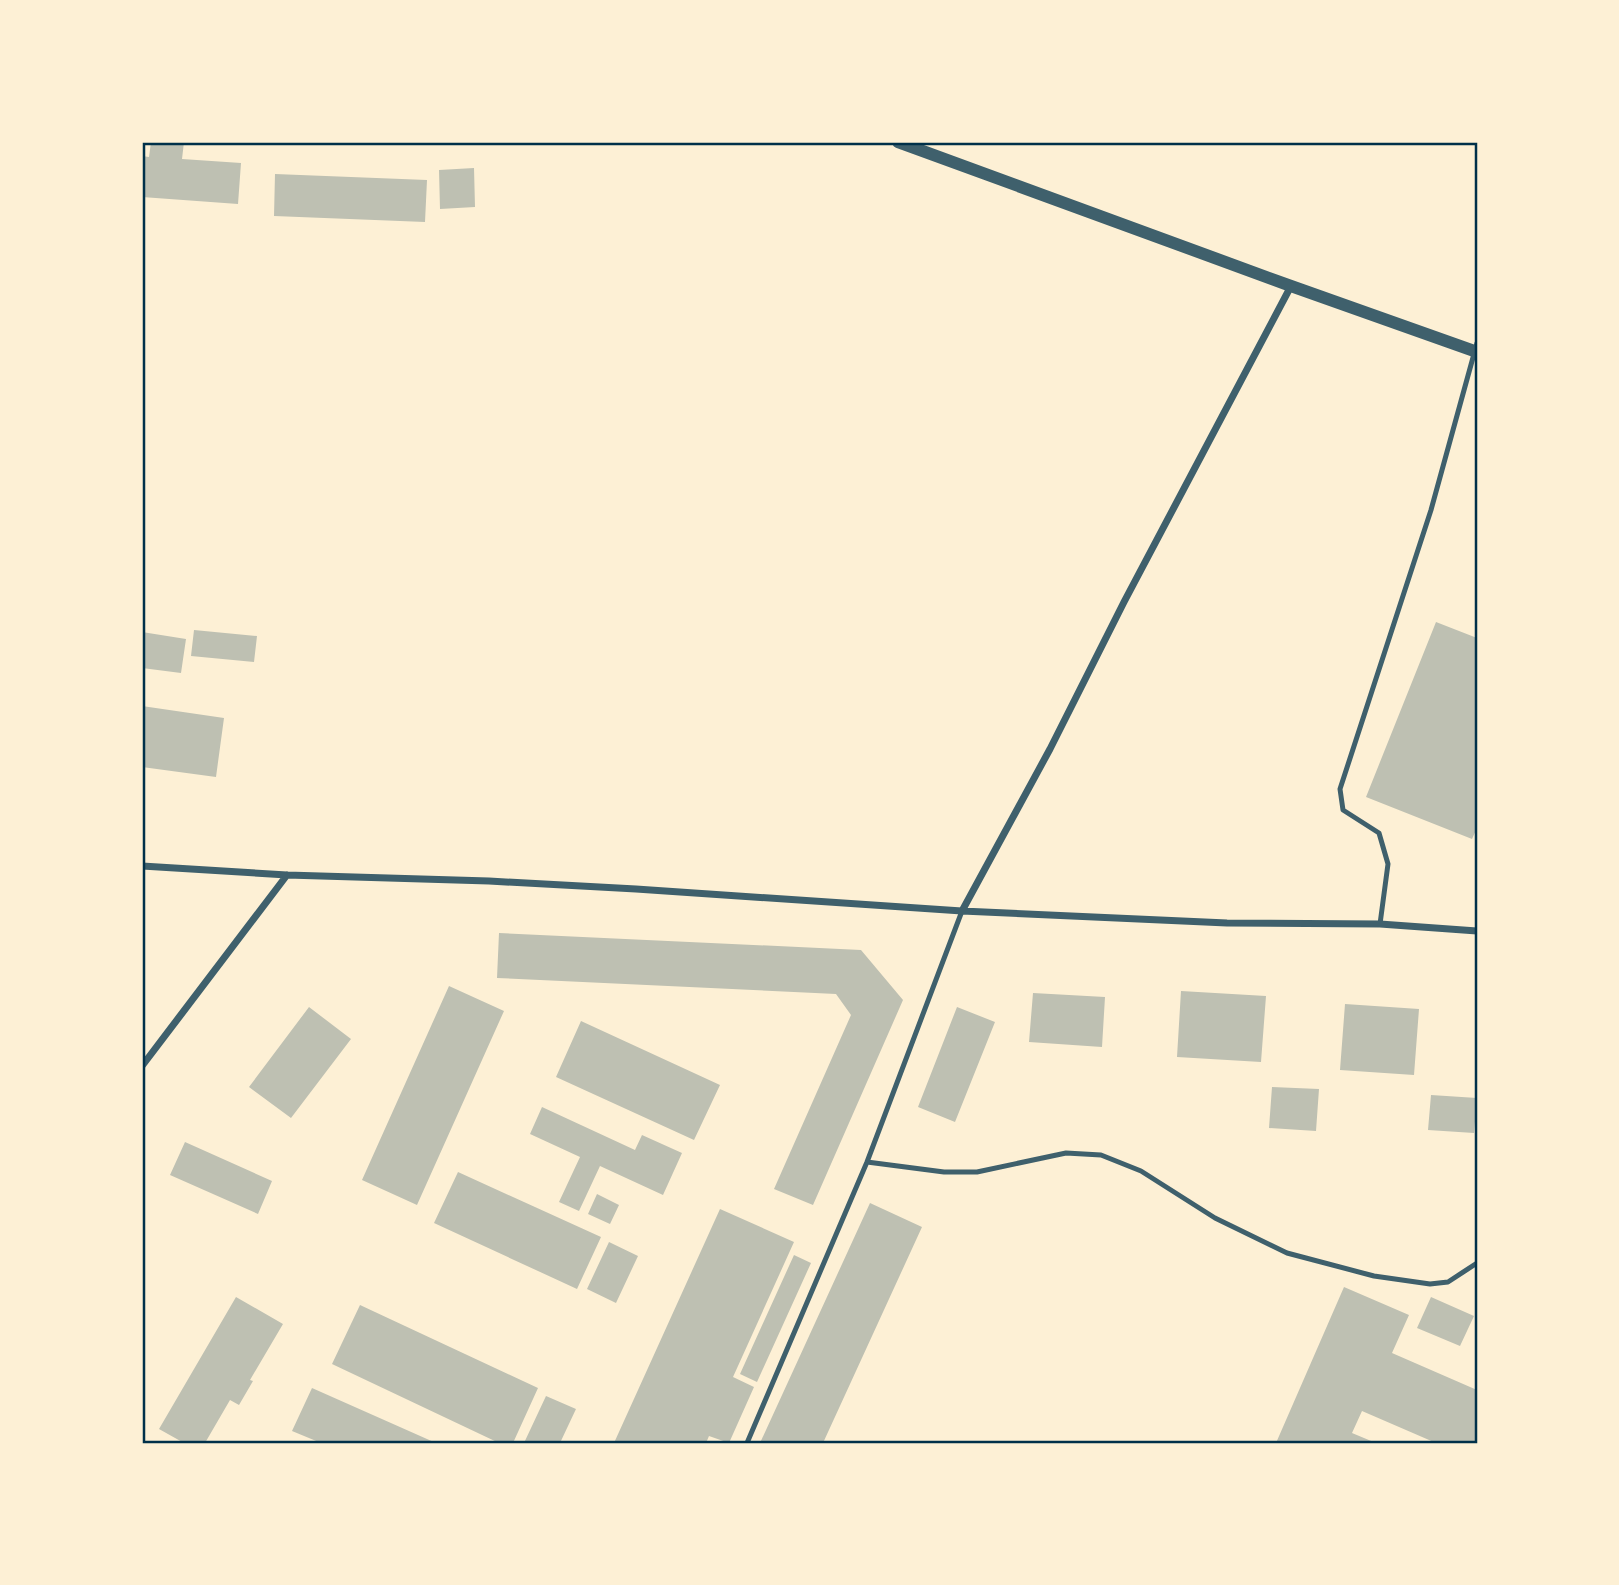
<svg xmlns="http://www.w3.org/2000/svg" width="1619" height="1585" viewBox="0 0 1619 1585" font-family="'Roboto Condensed',sans-serif">
<style>
.building{fill:#bec0b2}
.lines{fill:none;stroke-linecap:round;stroke-linejoin:round}
.service{stroke:#3f606c;stroke-width:5}
.minor{stroke:#3f606c;stroke-width:7}
.tertiary{stroke:#3f606c;stroke-width:12}
.neatline{fill:none;stroke:#003049;stroke-width:2.5}
</style>
<rect width="100%" height="100%" fill="#fdf0d5"/>
<path class="building" d="M151 142H184L182 159 241 163 238 204 142 197V156L149 157Z
M474 168 475 207 440 209 439 170Z
M275 174 427 180 425 222 274 216Z
M1436 622 1477 638V828L1472 839 1366 797Z
M194 630 257 636 254 662 191 656Z
M142 632 186 639 181 673 142 668Z
M142 706 224 718 216 777 142 767Z
M499 933 861 950 903 1000 813 1205 774 1189 851 1015 836 994 497 978Z
M449 986 504 1011 417 1205 362 1180Z
M1181 991 1266 996 1261 1062 1177 1057Z
M1033 993 1105 997 1102 1047 1029 1042Z
M1345 1004 1419 1009 1414 1075 1340 1070Z
M309 1007 351 1039 291 1118 249 1087Z
M957 1007 995 1022 955 1122 918 1107Z
M581 1021 720 1085 694 1140 556 1077Z
M1272 1087 1319 1089 1316 1131 1269 1128Z
M1431 1095 1477 1098 1474 1133 1428 1130Z
M542 1107 635 1150 642 1135 682 1153 663 1195 600 1166 579 1211 559 1202 580 1157 530 1134Z
M185 1142 272 1181 258 1214 170 1175Z
M458 1172 601 1237 577 1289 434 1223Z
M597 1194 619 1205 610 1224 588 1214Z
M870 1203 922 1227 823 1443H760Z
M720 1209 794 1242 733 1377 754 1387 729 1443 709 1436 706 1443H614Z
M609 1242 638 1256 616 1303 587 1289Z
M794 1255 811 1263 757 1382 740 1374Z
M1344 1287 1409 1315 1392 1353 1477 1390V1443H1436L1362 1411 1352 1433 1376 1443H1276Z
M236 1297 283 1324 250 1380 253 1381 239 1405 230 1400 205 1443H184L159 1429Z
M1431 1297 1474 1316 1460 1346 1417 1328Z
M360 1305 538 1388 513 1443H499L332 1364Z
M312 1388 436 1443H321L292 1431Z
M546 1396 576 1409 560 1443H524Z"/>
<g class="lines">
<path class="service" d="M1380 924 1388 864 1379 833 1343 810 1340 789 1431 510 1477 343
M867 1162 944 1172H977L1066 1153 1101 1155 1141 1171 1215 1218 1287 1253 1374 1276 1430 1284 1448 1282 1477 1263
M747 1443 867 1162 962 911"/>
<path class="minor" d="M142 866 287 875 489 881 636 889 962 911 1227 923 1380 924 1477 931
M962 911 1050 749 1124 602 1291 286
M142 1066 287 875"/>
<path class="tertiary" d="M898 142 1291 286 1477 352"/>
</g>
<rect width="1619" height="1585" fill="none" stroke="#fdf0d5" stroke-width="287"/>
<rect x="144" y="144" width="1332" height="1298" class="neatline"/>
</svg>
